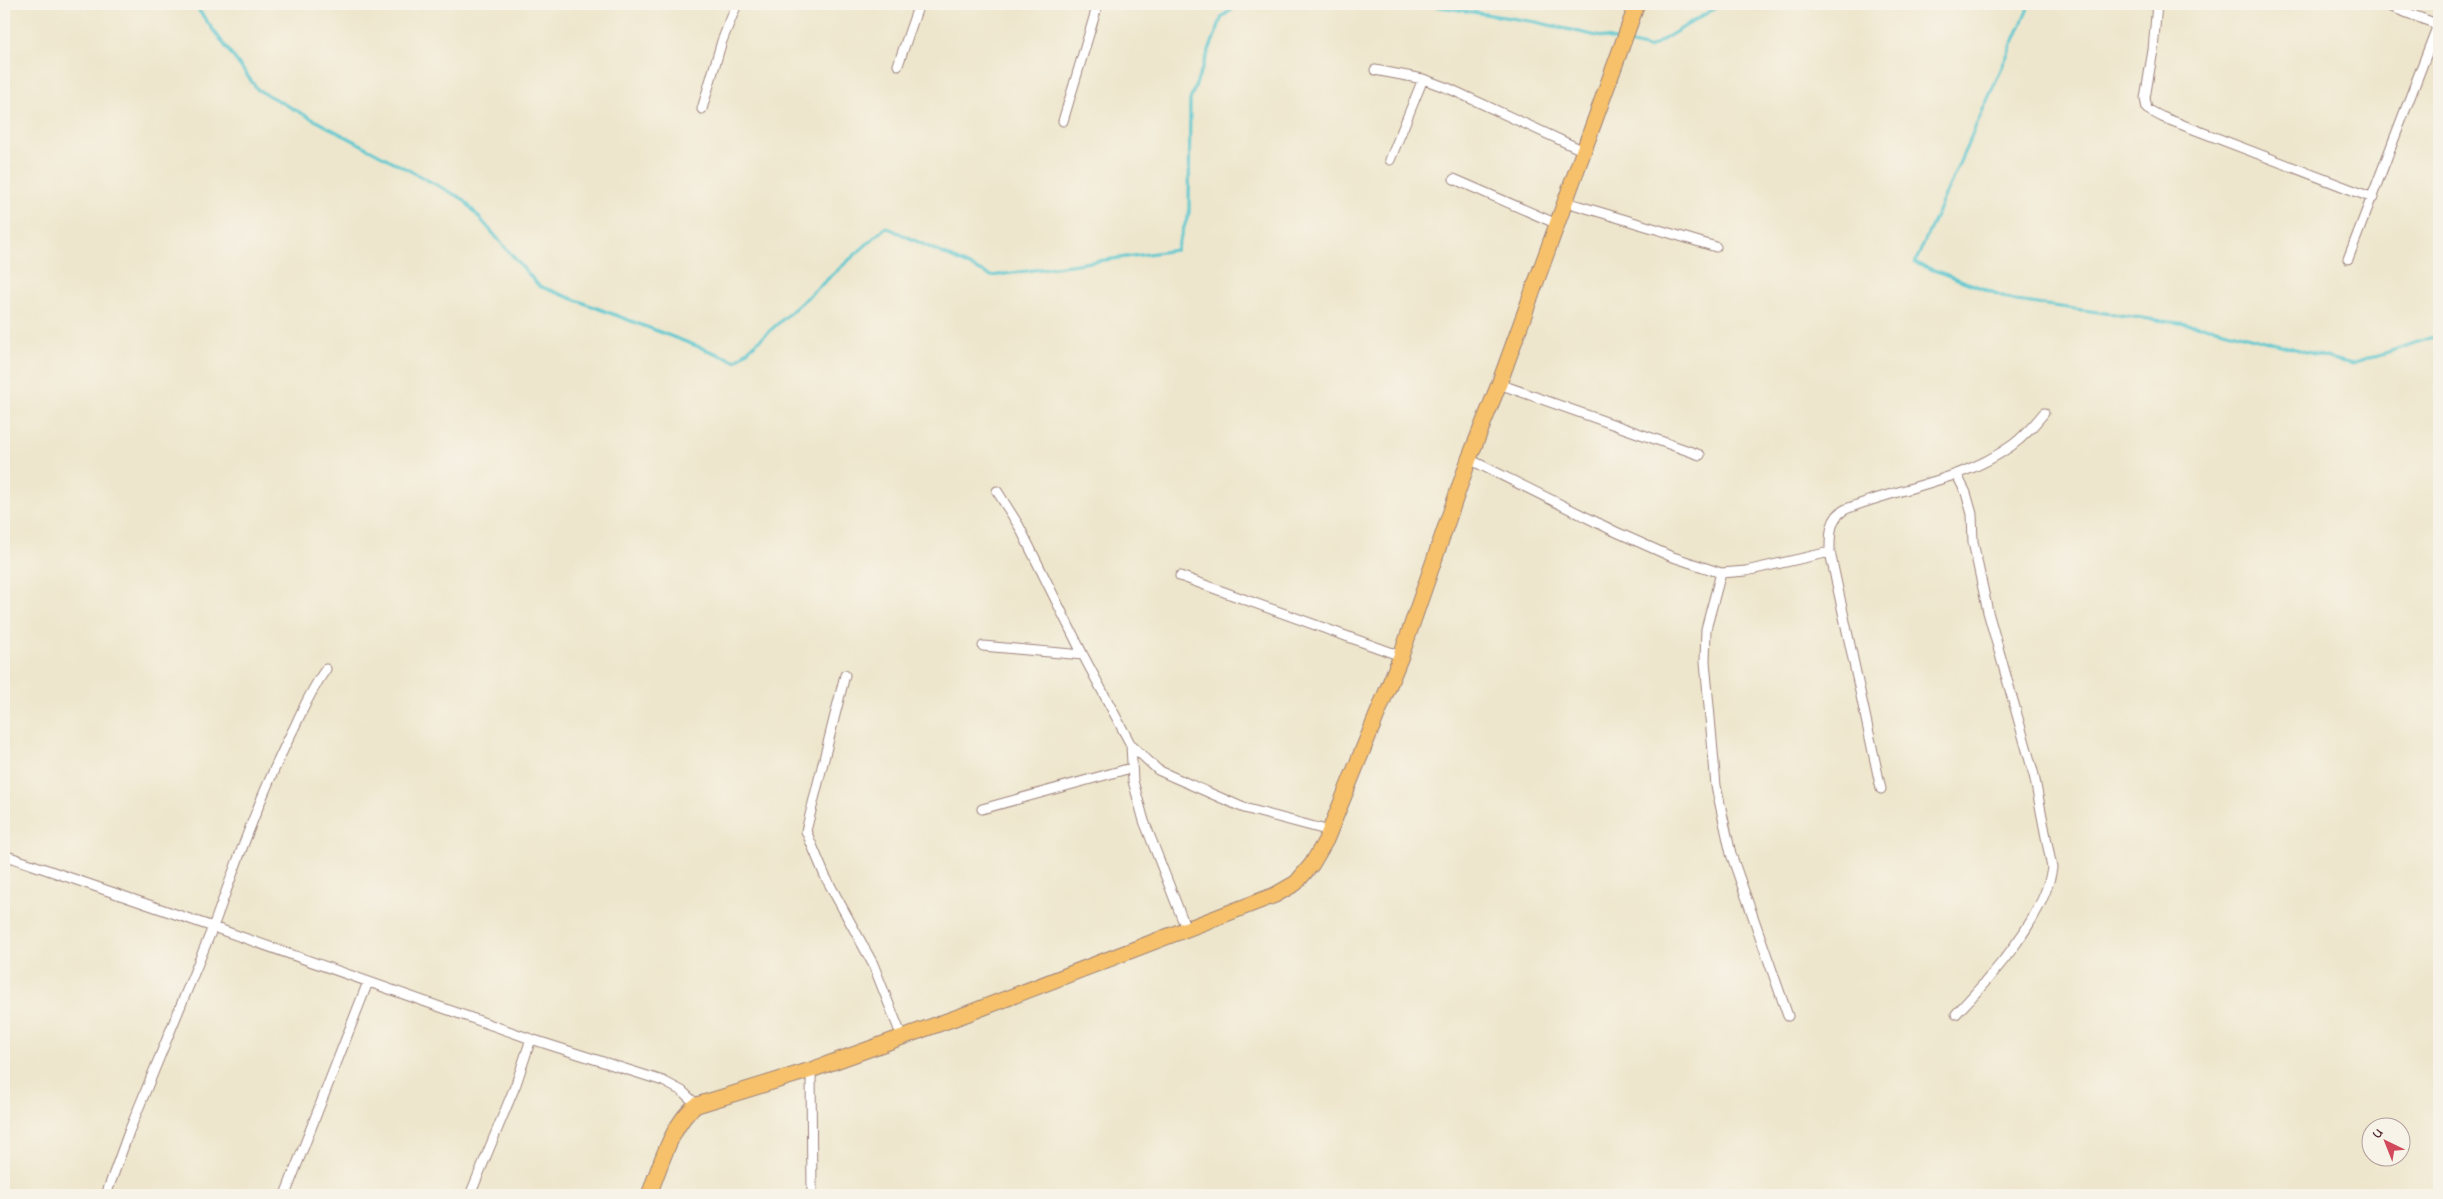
<svg xmlns="http://www.w3.org/2000/svg" width="2443" height="1199" viewBox="0 0 2443 1199" font-family="'Indie Flower',sans-serif">
<style>
.lines{fill:none;stroke-linecap:round;stroke-linejoin:round}
.stream{stroke:#5ac7d0;stroke-width:3}
.minor-casing{stroke:#9c827c;stroke-width:11}
.trunk-casing{stroke:#9c827c;stroke-width:17}
.minor{stroke:#fff;stroke-width:9}
.trunk{stroke:#f6c16b;stroke-width:15}
</style>
<rect width="100%" height="100%" fill="#f7f3e8"/>
<filter id="ink" filterUnits="userSpaceOnUse"><feTurbulence type="fractalNoise" baseFrequency=".02" numOctaves="2"/><feDisplacementMap in="SourceGraphic" scale="10" xChannelSelector="R" yChannelSelector="G"/><feConvolveMatrix kernelMatrix="1 2 1 2 8 2 1 2 1" color-interpolation-filters="sRGB"/></filter>
<filter id="wash" filterUnits="userSpaceOnUse"><feTurbulence type="fractalNoise" baseFrequency=".0096" numOctaves="4" result="noise"/><feDisplacementMap in="SourceGraphic" scale="20" xChannelSelector="R" yChannelSelector="G"/><feGaussianBlur stdDeviation="1.12" result="paint"/><feColorMatrix in="noise" values="0 0 0 0 0 0 0 0 0 0 0 0 0 0 0 0 0 1.4 0 .05"/><feComposite in="paint" operator="in"/></filter>
<g filter="url(#wash)">
<rect width="100%" height="100%" fill="#eee6cc"/>
<g class="lines">
<path class="stream" d="M194 4 258 90 463 199 539 286 736 361 886 227 991 276 1176 250 1189 213 1190 100 1222 17 1238 4
M1421 4 1536 22 1619 41
M2030 4 1915 263 2016 301 2216 328 2352 364 2439 335
M1628 43 1649 48 1722 4"/>
</g>
</g>
<g filter="url(#ink)">
<g class="lines">
<defs>
<path id="minor" d="M2157 4 2153 50 2145 98 2147 109 2162 117 2373 198
M2384 4 2439 25
M898 65 919 4
M1375 70 1423 79 1450 89 1584 151
M702 109 722 41 737 4
M1063 121 1098 4
M1390 160 1423 79
M1454 179 1557 224
M1566 202 1716 247
M2348 259 2439 22
M1499 384 1700 455
M1469 459 1614 531 1670 556 1721 573 1746 571 1830 552
M997 491 1019 526 1083 655 1131 745 1133 781 1144 821 1187 931
M1721 573 1706 629 1705 661 1716 786 1731 854 1788 1016
M1180 576 1401 656
M983 646 1083 655
M845 675 806 831 825 876 873 964 902 1037
M1131 745 1158 770 1171 776 1244 808 1330 831
M1881 789 1830 552C1830 536 1829 517 1846 509 1901 487 1963 481 2011 446 2024 437 2034 425 2044 413
M982 809 1131 768
M4 855 213 927C238 859 262 790 295 726 304 706 313 687 326 669
M1956 1014C1991 977 2044 919 2052 868L2034 775 1988 612 1973 542 1972 514 1966 493 1957 475
M811 1070 812 1195
M106 1195 130 1129 213 927 531 1039 663 1081 682 1091 697 1105
M285 1195 368 982
M470 1195 516 1084 531 1039"/>
<path id="trunk" d="M649 1195C659 1169 673 1120 697 1105L811 1070 969 1013 1275 895 1296 883 1312 864 1326 840 1401 656 1469 459 1499 384 1637 4"/>
</defs>
<use href="#minor" class="minor-casing"/>
<use href="#trunk" class="trunk-casing"/>
<use href="#minor" class="minor"/>
<use href="#trunk" class="trunk"/>
</g>
</g>
<rect width="2443" height="1199" fill="none" stroke="#f7f3e8" stroke-width="20"/>
<g transform="translate(2386 1142) rotate(317)"><circle r="24" fill="#f7f3e8" stroke="#b29e9c"/>
<path d="M0-4L9 19L0 12L-9 19Z" fill="#d1495b"/>
<text y="-8" font-size="14" font-weight="bold" text-anchor="middle" fill="#4a1f2b">U</text>
</g>
</svg>
